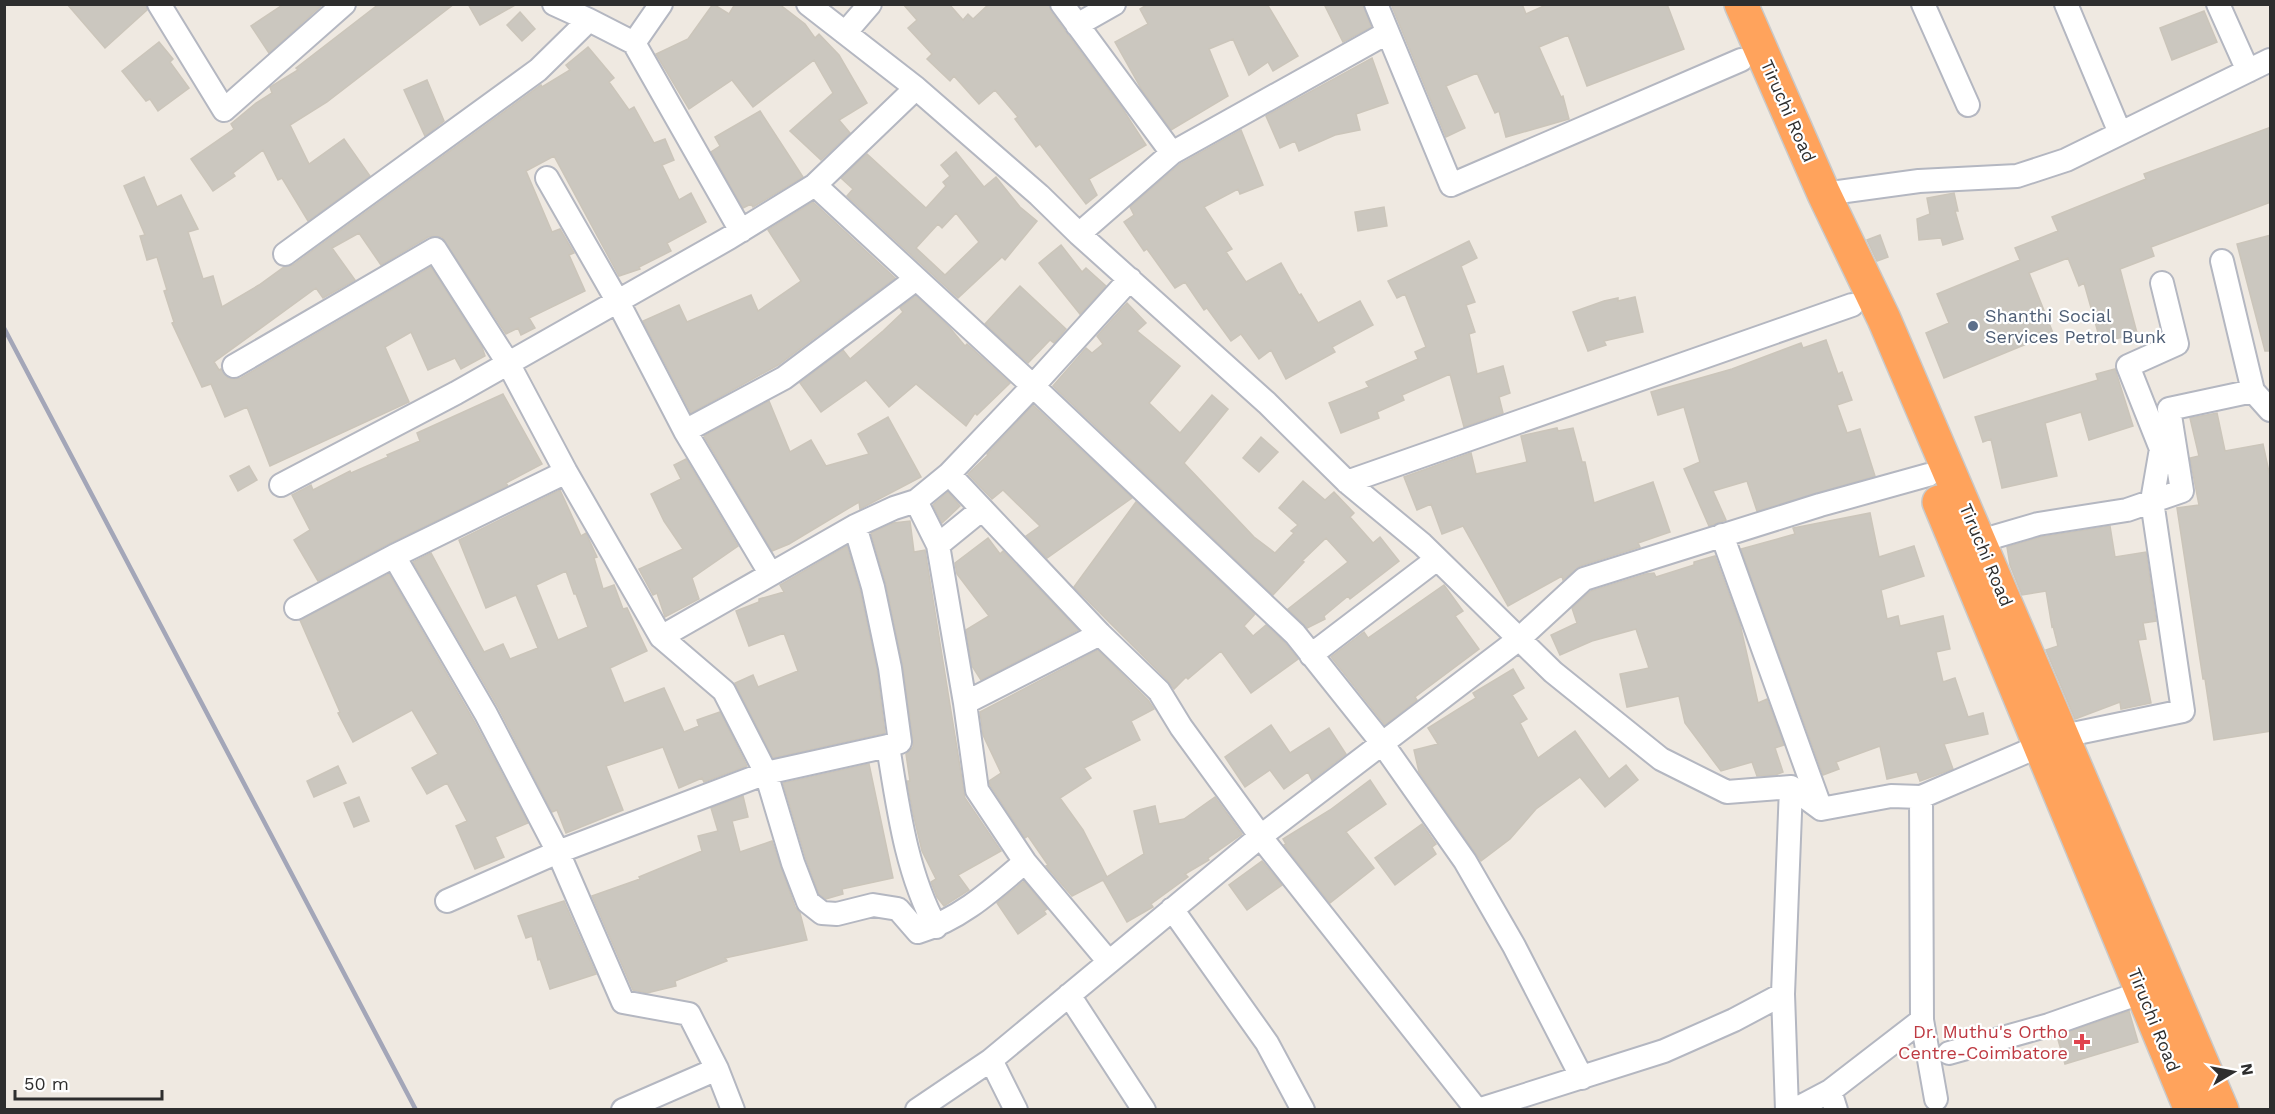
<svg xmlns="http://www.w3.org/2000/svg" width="2275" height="1114" viewBox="0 0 2275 1114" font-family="'Work Sans',sans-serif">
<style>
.building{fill:#cbc7bf;stroke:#cbc5ba;stroke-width:1.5;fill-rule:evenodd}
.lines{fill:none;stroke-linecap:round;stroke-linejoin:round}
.minor-casing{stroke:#b4b7c1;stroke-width:26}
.highway-casing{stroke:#c9c9c9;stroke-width:36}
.minor{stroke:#fff;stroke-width:22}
.highway{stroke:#ffa35c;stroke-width:33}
.rail{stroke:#a3a6b8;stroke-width:4.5}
.service-dot{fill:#5c6f8a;stroke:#fff;stroke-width:2}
.health-dot{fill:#e0444e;stroke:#fff;stroke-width:2}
.labels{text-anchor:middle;stroke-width:4.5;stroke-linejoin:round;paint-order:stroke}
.street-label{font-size:18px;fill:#2e2e2e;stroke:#fff}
.service-label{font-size:18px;fill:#4e5e75;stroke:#fff;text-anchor:start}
.health-label{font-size:18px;fill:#be3a42;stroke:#fff;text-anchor:end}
</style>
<rect width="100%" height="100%" fill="#efe9e1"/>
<path class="building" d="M67 4H146L147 10 105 48Z
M284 4H323L269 53 251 26Z
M379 4H454L327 102 290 125 309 164 344 139 370 176 308 221 282 178 278 180 263 150 233 173 235 176 213 191 191 159 234 129 231 124 256 103 272 93 270 87 298 70 296 68Z
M468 4H517L480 25Z
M713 4 729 14 735 4H779L805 24 815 38 819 34 839 55 867 103 839 120 850 133 821 160 790 131 833 93 814 60 753 107 732 80 689 109 656 54 688 39Z
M903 4H949L963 20 968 14 973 19 989 4H1049L1051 12 1122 108 1146 145 1089 179 1097 195 1086 204 1040 144 1036 147 1015 119 1018 117 995 90 979 104 954 76 950 81 927 59 932 54 908 28 917 20Z
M1148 4H1267L1298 56 1273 71 1268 62 1249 75 1233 39 1209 49 1228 96 1171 130 1142 90 1115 42 1148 24 1140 9Z
M1324 4H1363L1371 27 1343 42Z
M1391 4H1522L1526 14 1548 4H1667L1684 49 1587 86 1568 35 1539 47 1561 97 1563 96 1569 119 1506 137 1499 111 1495 113 1477 73 1446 86 1465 128 1446 137Z
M2204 11 2217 42 2172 60 2160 28Z
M520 12 535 29 522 41 507 25Z
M159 42 173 59 170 62 189 88 158 111 150 99 146 101 122 71Z
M588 47 614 78 609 82 629 110 634 107 654 143 665 139 674 160 662 165 679 200 691 193 706 222 667 243 671 251 639 267 640 269 619 276 554 156 526 171 552 232 560 229 574 253 569 255 585 291 529 318 535 328 521 335 518 328 506 334 442 237 435 236 428 237 381 265 359 233 332 248 355 280 323 298 316 288 214 362 219 370 221 369 228 378 235 379 241 378 431 267 482 347 485 356 461 369 455 358 428 370 411 332 385 347 409 402 270 466 247 407 225 417 211 384 202 387 172 323 174 322 164 291 167 290 157 257 147 260 140 236 145 235 124 186 144 177 157 207 181 195 198 229 188 232 203 279 213 276 222 307 259 285 284 267 293 265 541 85 542 87 570 70 566 65Z
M1372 58 1388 103 1356 114 1360 130 1335 135 1299 151 1295 141 1280 148 1266 116Z
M427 80 444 121 425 136 404 90Z
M760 111 803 177 753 207 751 204 743 208 711 152 720 146 715 137Z
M2271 127V202L2151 247 2154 256 2120 269 2137 333 2101 343 2084 283 2079 286 2068 258 2029 273 2053 333 1944 378 1926 333 1949 323 1937 294 2020 260 2015 248 2058 231 2052 217 2146 179 2144 174Z
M1241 130 1263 185 1240 194 1238 189 1204 207 1232 249 1226 252 1246 282 1281 263 1299 295 1301 294 1318 323 1360 301 1373 325 1332 347 1335 352 1286 379 1271 350 1259 359 1241 334 1231 341 1207 308 1204 310 1185 282 1175 288 1147 249 1144 251 1124 222 1134 215 1130 207 1180 164Z
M956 152 984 187 996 177 1020 207 1037 221 1005 260 1002 257 958 298 847 196 853 189 841 178 867 154 926 208 946 186 943 182 950 176 941 165ZM956 213 979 242 945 275 916 248 938 224 942 228Z
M1954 193 1958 211H1955L1963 239 1943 245 1941 238 1919 240 1917 219 1930 214 1927 198Z
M813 202 895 278 778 365 691 413 643 321 679 305 687 322 751 295 758 311 801 281 768 230Z
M1384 207 1387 226 1358 231 1355 212Z
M1880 235 1888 257 1877 261 1867 240Z
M2271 235V351H2265L2237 244Z
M1469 241 1477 258 1461 266 1475 302 1466 305 1475 332 1469 334 1477 374 1503 366 1510 393 1499 397 1503 413 1464 427 1450 374 1402 395 1404 400 1377 412 1379 418 1341 433 1329 403 1369 387 1366 382 1418 359 1415 352 1426 347 1405 294 1397 298 1388 281Z
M1061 245 1082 272 1086 268 1106 286 1080 314 1039 263Z
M1020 286 1066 329 1054 343 1050 340 1028 363 985 324Z
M916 296 950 328 965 346 967 344 1010 383 977 415 975 413 966 426 916 384 889 407 866 380 821 412 800 383 843 350 850 359 883 331 903 312 900 308Z
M1635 297 1643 332 1604 341 1606 345 1588 351 1573 312 1604 301 1618 298V301Z
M1127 303 1146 323 1137 331 1180 366 1149 403 1180 433 1212 395 1228 409 1184 463 1254 537 1275 553 1294 533 1291 531 1298 525 1279 508 1303 481 1325 500 1334 492 1354 513 1350 517 1373 543 1380 537 1399 561 1350 599 1348 596 1324 616 1325 619 1307 628 1288 609 1348 562 1326 538 1302 561 1304 562 1273 595 1053 386 1086 348 1092 353 1103 344 1097 336Z
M1826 340 1838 374 1842 372 1852 400 1837 405 1847 433 1860 429 1875 476 1757 511 1747 481 1713 491 1726 520 1709 526 1684 469 1700 462 1684 407 1658 415 1651 392 1732 369 1801 343 1803 348Z
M2115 369 2133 426 2089 440 2081 412 2045 423 2057 476 2002 488 1991 439 1983 442 1975 417 2098 380 2096 374Z
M503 394 542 464 506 483 508 486 388 544 318 581 294 540 310 530 292 495 311 485 313 490 350 471 351 473 388 457 387 455 420 441 417 433Z
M769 401 790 452 811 440 826 466 869 454 858 434 888 417 921 477 860 509 859 502 789 544 772 551 704 436Z
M1033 405 1132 498 1047 558 1026 536 1040 526 1003 490 992 499 968 474 988 455 987 454Z
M2217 413 2225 451 2263 444 2271 481V731L2214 740 2205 679H2203L2177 508 2199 505 2190 458 2199 456 2190 418Z
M1557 428 1558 431 1573 428 1582 462H1585L1594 503 1653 482 1670 532 1638 543 1640 547 1580 566 1563 580 1562 576 1508 606 1463 526 1442 534 1431 504 1417 510 1404 477 1471 453 1476 474 1527 462 1521 436Z
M1261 437 1278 452 1259 472 1243 458Z
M686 459 738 546 692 578 699 599 665 617 657 593 653 595 639 569 683 549 664 521 651 494 681 479 674 465Z
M249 466 257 480 238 491 230 476Z
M560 490 581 536 586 533 597 557 594 558 603 589 614 585 623 609 627 608 647 651 610 668 624 703 664 688 684 732 699 726 697 720 720 712 747 766 704 782 702 778 679 788 663 747 606 766 623 810 566 833 557 810 552 812 498 707 413 562 431 553 484 652 503 644 510 659 538 648 516 595 486 608 459 540ZM566 571 574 594H576L588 627 558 640 536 585Z
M948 492 960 506 942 523 933 505Z
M1136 502 1255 614 1244 626 1253 636 1266 625 1285 643 1298 659 1251 693 1221 651 1188 679 1186 677 1174 689 1168 681 1074 587Z
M1870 513 1879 557 1914 546 1924 576 1881 590 1887 619 1898 616 1900 626 1943 616 1950 649 1936 652 1943 682 1955 678 1968 717 1983 713 1988 734 1944 744 1953 769 1920 781 1917 772 1887 779 1880 746 1836 762 1839 769 1823 775 1741 549 1795 534 1793 528Z
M910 521 914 552 925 550 965 798 1001 851 958 875 969 890 944 906 937 897 931 882 936 879 922 851 913 813 907 781H910L906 754 913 747V740L903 666 886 584 871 533 893 523Z
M2110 526 2115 557 2146 552 2156 621 2143 623 2146 639 2138 640 2151 703 2121 709 2120 702 2075 719 2046 650 2058 646 2053 626 2052 627 2046 591 2022 595 2010 565 2007 547 2041 537Z
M988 538 1000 554 1003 551 1078 630 981 680 972 666 966 630 989 616 957 574 955 563Z
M847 546 860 590 877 670 885 733 773 758 735 683 753 675 758 687 798 671 784 633 749 646 736 611 759 602V599L784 592 780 585Z
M1715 556 1740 624 1758 703 1767 699 1784 745 1775 748 1783 772 1775 775 1757 776 1752 762 1721 771 1685 723 1679 696 1627 707 1620 674 1649 668 1636 629 1592 641 1560 655 1551 635 1577 623 1572 608 1591 591 1646 574 1654 573 1656 577 1694 565V562Z
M389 574 474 721 528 823 495 837 504 857 475 869 456 826 467 821 447 783 427 794 412 768 438 754 412 710 353 742 338 713 340 712 300 620Z
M1444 585 1463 611 1455 616 1479 649 1415 697 1417 700 1385 725 1331 657 1364 632 1368 638Z
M1098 650 1148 700 1154 709 1131 721 1140 740 1084 768 1091 778 1060 798 1083 830 1107 877 1144 854 1134 811 1155 806 1159 824 1184 819 1215 797 1242 834 1208 858 1209 860 1185 874 1188 877 1151 904 1153 907 1127 922 1103 880 1072 896 1046 866 1048 865 1028 836 1025 838 990 785 989 781 1001 773 983 735 980 712Z
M1513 669 1524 688 1512 695 1527 719 1520 723 1538 758 1575 731 1609 779 1626 765 1638 780 1605 807 1580 777 1536 809 1510 839 1481 861 1419 772 1414 750 1438 744 1428 728 1476 698 1473 693Z
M1271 725 1290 753 1329 728 1346 754 1312 780 1308 772 1284 789 1270 770 1245 787 1225 757Z
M869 764 893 878 842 889 843 894 826 899 819 894 806 859 783 783Z
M338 766 346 783 314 797 307 781Z
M1370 780 1386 804 1346 832 1374 868 1330 903 1284 845 1286 844 1283 839 1330 810Z
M743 796 748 817 732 821 740 852 772 841 795 907 800 913 807 940 725 958 727 961 675 981 676 986 647 993 633 990 592 896 640 879 639 877 702 851 698 836 718 831 711 808Z
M359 797 369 821 354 827 344 803Z
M1422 824 1436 844 1432 847 1436 854 1395 885 1375 858Z
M1262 861 1282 885 1247 910 1229 885Z
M1024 881 1047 909 1044 911 1046 914 1018 934 997 903Z
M564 901 596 974 550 989 540 959 538 960 532 936 526 938 518 916Z
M2129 1011 2138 1042 2065 1064 2057 1036Z"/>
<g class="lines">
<defs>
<path id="minor" d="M159 4 224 110 344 4
M554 4 589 20
M808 4 916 88 1039 195 1079 234 1267 403 1347 482 1422 544 1553 672 1661 759 1727 792 1791 787 1821 809 1891 796 1921 797 2063 736 2183 711 2152 501 2161 449 2128 366 2177 344 2162 283
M1062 4 1172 153
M1376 4 1451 185 1741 60
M1923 4 1968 105
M2066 4 2120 133
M2218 4 2248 71
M1077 25 1114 4
M845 33 870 4
M634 43 661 4
M547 178 618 302 685 431
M815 185 1033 386 1295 634 1382 743 1465 861 1514 946 1582 1078
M1824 194 1919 181 2017 176 2066 160 2270 60
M1079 234 1172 153 1387 33
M285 254 538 70 589 20 634 43 741 231
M2222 261 2253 391
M234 366 435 249 508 363 566 472 661 637 724 691 766 773 793 863 808 902 822 913 837 914 873 905 898 909 918 932C961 919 992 890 1025 862
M949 474 1100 634 1159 691 1181 727 1267 845 1477 1110
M1347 482 1852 305
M281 485 456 393 729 238 815 185 916 88
M916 501 938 545
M981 510 938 545 965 703 977 790 1025 862 1109 962
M855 526 873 587 890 668 900 742 888 746C898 807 906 872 936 927
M1722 535 1821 809
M1980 541 2038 524 2127 510 2182 491 2169 409 2253 391 2270 410
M394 556 486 714 558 852 447 901
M770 573 685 431 784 378 916 279
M296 608 394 556 566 472
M661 637 855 526 894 508 916 501 949 474 1033 386 1130 279
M1311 655 1437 559
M965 703 1100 634
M1172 909 1267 1043 1303 1110
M1069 995 1144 1110
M1922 1020 1936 1099
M1949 1053 2049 1025 2143 992
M1830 1091 1922 1020 1921 797
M623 1110 717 1069
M733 1110 717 1069 689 1014 623 1002 558 852 766 773 888 746
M917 1110 991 1060
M1016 1110 991 1060 1261 836 1519 639 1584 579 1820 505 1928 475
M1478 1110 1664 1051 1734 1020 1783 994
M1787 1110 1783 994 1791 787
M1794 1110 1830 1091 1836 1110"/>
<path id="highway" d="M1741 4 1824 194 1884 319 2222 1110
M1939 502 2191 1110"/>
</defs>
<use href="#minor" class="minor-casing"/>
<use href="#highway" class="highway-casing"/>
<use href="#minor" class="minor"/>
<use href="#highway" class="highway"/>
<path class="rail" d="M4 328 416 1110"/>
</g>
<circle class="service-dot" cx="1973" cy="326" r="6"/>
<path class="health-dot" d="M2079 1033h6v6h6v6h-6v6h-6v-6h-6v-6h6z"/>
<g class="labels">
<g class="street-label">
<text transform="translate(1788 111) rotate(66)" y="6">Tiruchi Road</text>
<text transform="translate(1986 555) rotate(67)" y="6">Tiruchi Road</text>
<text transform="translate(2154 1020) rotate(68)" y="6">Tiruchi Road</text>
</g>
<g class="service-label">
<text x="1985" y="322">Shanthi Social<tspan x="1985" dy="21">Services Petrol Bunk</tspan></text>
</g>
<g class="health-label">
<text x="2068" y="1038">Dr. Muthu's Ortho<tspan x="2068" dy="21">Centre-Coimbatore</tspan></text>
</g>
</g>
<rect width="2275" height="1114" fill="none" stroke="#2e2e2e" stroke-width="12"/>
<g transform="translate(2233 1072) rotate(80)" stroke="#ffffff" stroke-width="4.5" paint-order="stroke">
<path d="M0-4.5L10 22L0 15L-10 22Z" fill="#2e2e2e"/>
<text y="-9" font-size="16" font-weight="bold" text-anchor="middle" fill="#2e2e2e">N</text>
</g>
<path d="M15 1090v9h147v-9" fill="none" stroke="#2e2e2e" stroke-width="3"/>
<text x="24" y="1090" font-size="18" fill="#2e2e2e" stroke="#ffffff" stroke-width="4.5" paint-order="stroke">50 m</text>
</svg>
